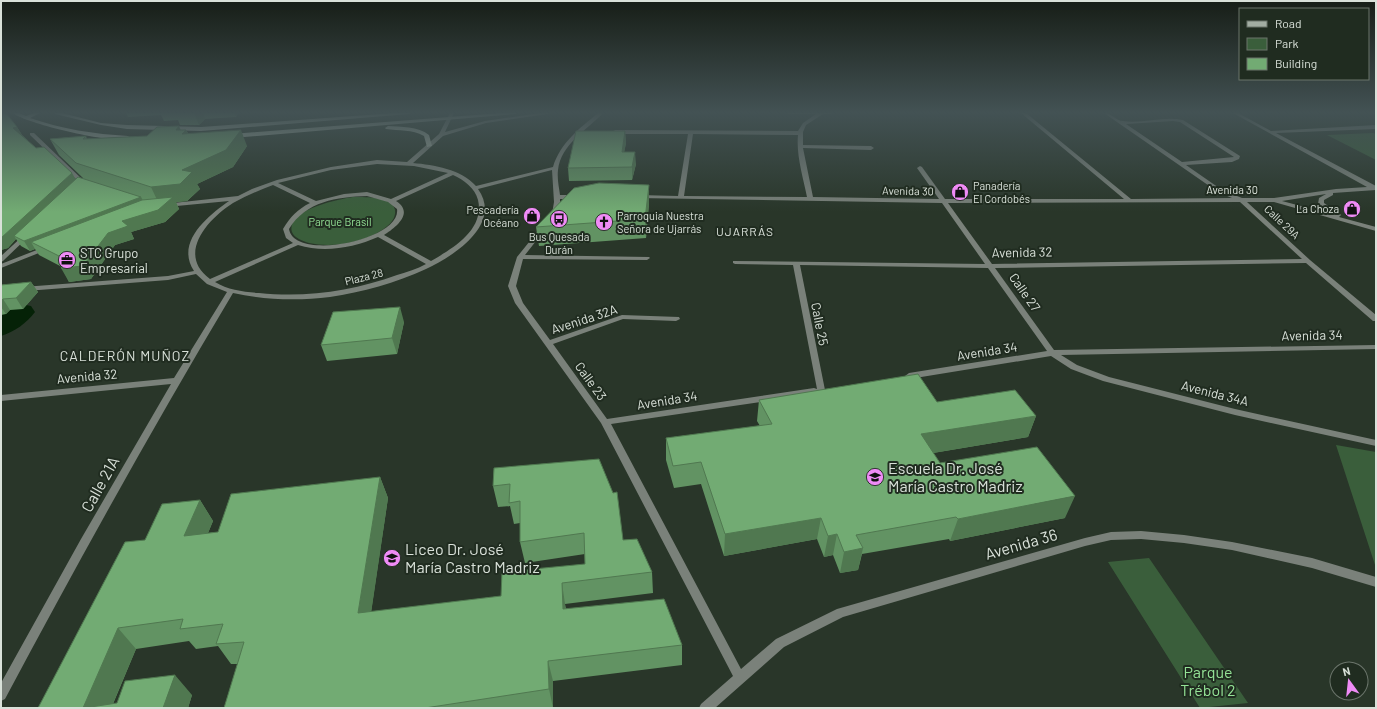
<svg xmlns="http://www.w3.org/2000/svg" width="1377" height="709" viewBox="0 0 1377 709" font-family="Barlow,sans-serif">
<style>
.green{fill:#3a5e3b}
.lines{fill:none;stroke-linecap:round;stroke-linejoin:round}
.river{fill:#052207;fill-rule:evenodd}
.street{fill:#7a817a;fill-rule:evenodd}
.secondary{fill:#a2ada2;fill-rule:evenodd}
.wall{fill:#629363}
.shaded-wall{fill:#507850}
.building{fill:#72ab73;stroke:#507850}
.labels{text-anchor:middle;stroke-width:4;stroke-linejoin:round;paint-order:stroke}
.far-poi-label{font-size:11px;fill:#d9e1d9;stroke:#202c20;text-anchor:start}
.far-street-label{font-size:11px;fill:#d9e1d9;stroke:#202c20}
.far-park-label{font-size:11px;fill:#94e296;stroke:#202c20}
.far-neighbourhood-label{font-size:12px;letter-spacing:1px;fill:#d9e1d9;stroke:#202c20}
.street-label{font-size:13px;fill:#d9e1d9;stroke:#202c20}
.poi-label{font-size:13px;fill:#d9e1d9;stroke:#202c20;text-anchor:start}
.neighbourhood-label{font-size:14px;letter-spacing:1px;fill:#d9e1d9;stroke:#202c20}
.near-poi-label{font-size:16px;fill:#d9e1d9;stroke:#202c20;text-anchor:start}
.near-street-label{font-size:16px;fill:#d9e1d9;stroke:#202c20}
.near-park-label{font-size:16px;fill:#94e296;stroke:#202c20}
</style>
<rect width="100%" height="100%" fill="#293629"/>
<path class="green" d="M1373 133 1376 134V160L1327 135Z
M353 197C364 197 398 196 395 214 394 221 388 226 382 230 362 243 332 248 309 243 303 241 294 238 292 232 285 210 339 199 353 197Z
M1336 445 1376 452V568Z
M1149 558 1248 703 1200 708 1108 562Z"/>
<g class="lines">
<path class="river" d="M21 304 31 306 35 312C27 323 14 332 1 336V313L11 306Z"/>
<path class="street" d="M450 113H454L445 132 485 121 540 113H550L548 114 486 123 443 136 413 163C434 165 461 169 476 186L553 167C560 143 580 128 598 113H603C587 130 561 144 558 170 557 179 559 187 560 195H575L578 197 575 199H560V210L557 215H553L552 214 554 202 552 170 478 189C503 224 454 256 426 269 396 283 362 292 330 297 298 301 265 300 233 293 153 427 78 562 5 699L1 701V683L81 539 171 384 1 401V395L174 378 227 292 207 284 196 274 168 280 26 291 22 289 23 287 168 276 194 271C175 242 208 216 229 201L166 207 163 205 164 204 238 196 252 189 277 180 331 167 377 160 407 162 439 134ZM377 164 414 166 448 173 391 199 367 192 344 194 316 201 278 183 331 170ZM453 175C464 180 475 188 478 200 485 230 452 249 431 261L384 235C395 228 415 213 396 201ZM273 185 310 203C298 209 290 217 283 229L286 238 293 243 210 279C176 254 208 219 233 203 246 196 259 190 273 185ZM367 196 388 202 397 209C402 240 294 262 289 229 306 201 337 197 367 196ZM378 237 426 264C417 269 407 272 397 275 353 291 306 298 259 293 244 292 228 290 215 282L298 245C324 253 353 248 378 237Z
M787 113H833L831 114H823L806 125 803 132V145L871 146 874 148 871 150 803 148 813 197 939 199 917 168 920 166 922 167 945 199H1124L1021 113H1026L1131 199 1232 198 1218 192 1104 113C1112 113 1116 121 1123 121 1142 124 1163 116 1183 120L1240 156 1239 159 1232 162 1186 165 1222 190 1242 198H1274L1336 189 1367 187 1233 113H1238L1271 131 1376 125V129L1276 133 1376 186V190L1333 193V195L1324 200V203L1340 214 1341 215 1339 217 1376 227V231L1274 202H1247L1310 260 1376 315V321H1373L1306 263 995 268 1054 350 1376 345V349L1061 355 1077 365 1109 377 1235 409 1376 440V446L1235 415 1103 381 1071 369 1051 356 909 379 906 378 905 376 909 373 1047 351 988 268 800 265 825 390 824 392H818L814 394 611 424 741 669 776 639 837 609 1085 538 1111 532 1141 531 1184 535 1232 542 1312 558 1376 577V587L1312 568 1232 550 1184 543 1141 539 1111 540 1085 546 843 617 784 647 715 708H699L701 704 733 676 601 423 515 303 508 286 517 257 542 226 544 225 547 227 525 255 649 257 650 258 647 260 523 259 516 286 523 303 550 340 622 315 679 317 680 319 676 321 623 319 553 344 607 419 814 388 817 389 793 265 735 264 733 263V261L985 264 942 203 637 198V196L639 195 678 196 688 134H615L612 132 615 130 798 131 803 123 816 114H789ZM1173 121 1180 122 1234 157 1182 162 1126 124ZM693 134 798 135C796 155 803 177 807 197L684 196ZM1326 194 1319 198 1318 204 1335 215 1282 201ZM1240 202 1302 259 992 264 948 203Z
M30 133H34L84 181 88 182V184L80 183 30 135Z
M27 233 30 235 29 236 3 261 1 262V256L25 234Z
M47 246 50 248 49 249 1 268V264Z"/>
<path class="secondary" d="M13 113H19L26 116 34 113H40L30 118C62 129 94 134 128 136L131 138C118 146 24 123 13 113Z
M55 113H62L101 123 127 125 201 127 394 113H411L409 114 201 131 127 129 101 125 55 114Z
M500 113H517L515 114 232 138 229 136 232 134Z
M388 126C401 127 418 126 429 135L432 146 427 147 424 136C412 129 399 131 386 129L385 128Z"/>
</g>
<path class="wall" d="M1 113 17 127 22 135 36 148 72 173 75 179 83 178 59 155 50 139 86 136 87 139 147 136 181 130H186L188 133 247 146 233 167 197 184 200 189 187 201 176 202 179 209 165 222 131 232 134 239 115 245 91 279 69 282 62 267 39 255 35 249 30 251 21 246 16 239 8 248 1 250Z
M126 113H238L236 117 205 119 199 125H180L178 120 164 121 161 115 128 117Z
M625 131 626 143 624 152 636 164 632 180 569 181 568 168Z
M649 185V203L646 238 539 246 536 227Z
M31 282 38 292 23 309 10 310 6 314 1 315V285Z
M404 322 397 354 327 361 321 345Z
M759 400 937 402 1036 416 1028 437 933 453 940 463 1065 518 950 541 949 539 862 554 858 570 840 573 833 555 824 557 817 539 724 556 701 484 674 488 666 460V438L760 426 757 421Z
M494 468 623 540 652 572 653 593 565 604 566 609 682 645V665L553 681V708H224L238 664H231L218 646 196 649 189 641 136 649 113 704 192 695 188 708H38L145 540 200 500 213 521 208 533 218 532 380 477 388 498 371 612 501 596 585 564V554L525 563 520 542V523L514 524 510 506 498 507 493 486Z"/>
<path class="shaded-wall" d="M194 113H203L205 119 199 125Z
M234 113H238L236 117Z
M179 126 182 133 186 130 193 145 176 130Z
M17 127 22 135 18 136 13 128Z
M241 130 247 146 233 167 197 184 200 189 187 201 176 202 179 209 165 222 131 232 134 239 115 245 91 279 69 282 61 268 108 233 122 221 159 204 151 187 182 170Z
M625 131 626 143 622 164V152Z
M635 152 636 164 632 180V167Z
M72 173 77 182 14 236 16 239 8 248 1 250V238Z
M649 185V203L646 238 645 219Z
M141 197 146 206 31 242 35 249 30 251 24 241Z
M31 282 38 292 23 309 16 298Z
M3 299 10 310 6 314 1 307V301Z
M400 307 404 322 397 354 392 338Z
M1036 416 1028 437 915 456 921 434Z
M380 477 388 498 368 634 358 613Z
M1075 496 1065 518 950 541 958 519Z
M200 500 213 521 198 557 184 536Z
M821 518 817 539 724 556 725 534Z
M837 534 833 555 824 557 828 536Z
M863 548 858 570 840 573 844 552Z
M562 583 565 604 566 630 563 609Z
M118 628 136 649 111 708H83Z
M548 661 553 681V708L549 689Z
M175 675 192 695 188 708H163Z"/>
<path class="building" d="M1 113H5L7 114 17 127 13 128 36 148 44 147 72 173 1 238Z
M179 126 176 130H186L182 134 241 130 226 150 182 170 192 172 180 184 151 187 76 163 50 139 86 136 83 139 147 136 157 127Z
M576 131H625L622 152H635L632 167 568 168Z
M78 177 141 197 24 241 14 236Z
M599 183 649 185 645 219 536 227 574 188Z
M173 197 158 210 122 221 128 226 108 233 83 266 61 268 67 260 31 242 142 200Z
M31 282 16 298 3 299 1 301V285Z
M400 307 392 338 321 345 333 312Z
M918 374 937 402 1015 390 1036 416 921 434 940 463 1037 447 1075 496 958 519 956 517 856 535 863 548 844 552 837 534 828 536 821 518 725 534 701 462 673 466 666 438 772 424 759 400Z
M599 459 613 493 617 492 623 540 637 539 652 572 562 583 563 609 664 599 682 645 548 661 549 689 425 708H224L244 642 216 644 223 624 180 629 183 619 118 628 83 708H38L125 542 145 540 162 504 200 500 184 536 218 532 231 494 380 477 358 613 501 596 502 572 585 564 584 533 520 542V501L509 503 510 484 493 486 494 468Z
M175 675 163 708H84L117 703 125 681Z"/>
<linearGradient id="sky" x2="0" y2="1"><stop stop-color="#171e17"/><stop offset="0.53" stop-color="#435254"/><stop offset="1" stop-color="#435254" stop-opacity="0"/></linearGradient>
<rect width="1377" height="212" fill="url(#sky)"/>
<defs>
<symbol id="shop-disc" viewBox="-11 -11 22 22"><circle r="9.5" fill="#ef8bf6" stroke="#202c20"/><path d="M-5-2.5h2.3a2.7 3.5 0 0 1 5.4 0H5L5.5 6h-11ZM-1.5-2.5h3a1.5 2.3 0 0 0-3 0Z" fill="#111"/></symbol>
<symbol id="bus-disc" viewBox="-11 -11 22 22"><circle r="9.5" fill="#ef8bf6" stroke="#202c20"/><path d="M-5-6H5V4H4V6H2V4H-2V6H-4V4H-5ZM-3.5-4V0h7V-4ZM-3.5 1.2v1.5H-2V1.2ZM2 1.2v1.5H3.5V1.2Z" fill="#111"/></symbol>
<symbol id="church-disc" viewBox="-11 -11 22 22"><circle r="9.5" fill="#ef8bf6" stroke="#202c20"/><path d="M-1.2-6h2.4v3.5h3.3v2.4h-3.3V6h-2.4V-.1h-3.3v-2.4h3.3Z" fill="#111"/></symbol>
<symbol id="office-disc" viewBox="-11 -11 22 22"><circle r="9.5" fill="#ef8bf6" stroke="#202c20"/><path d="M-6-3h4V-5.5h4V-3h4V5H-6ZM-1-4.5V-3h2v-1.5ZM-6 0V1H6V0Z" fill="#111"/></symbol>
<symbol id="school-disc" viewBox="-11 -11 22 22"><circle r="9.5" fill="#ef8bf6" stroke="#202c20"/><path d="M0-5L7-2L0 1L-7-2ZM-4 1L0 2.5L4 1V4Q0 6-4 4Z" fill="#111"/></symbol>
</defs>
<g fill-rule="evenodd">
<use href="#shop-disc" x="950" y="182" width="20" height="20"/>
<use href="#shop-disc" x="1342" y="199" width="20" height="20"/>
<use href="#shop-disc" x="522" y="206" width="20" height="20"/>
<use href="#bus-disc" x="549" y="209" width="20" height="20"/>
<use href="#church-disc" x="594" y="212" width="20" height="20"/>
<use href="#office-disc" x="57" y="250" width="20" height="20"/>
<use href="#school-disc" x="865" y="467" width="20" height="20"/>
<use href="#school-disc" x="382" y="548" width="20" height="20"/>
</g>
<g class="labels">
<g class="far-poi-label">
<text x="973" y="190">Panadería<tspan x="973" dy="13">El Cordobés</tspan></text>
<text x="1339" y="213" text-anchor="end">La Choza</text>
<text x="519" y="214" text-anchor="end">Pescadería<tspan x="519" dy="13">Océano</tspan></text>
<text x="617" y="220">Parroquia Nuestra<tspan x="617" dy="13">Señora de Ujarrás</tspan></text>
<text x="559" y="241" text-anchor="middle">Bus Quesada<tspan x="559" dy="13">Durán</tspan></text>
</g>
<g class="far-street-label">
<text x="1232" y="194">Avenida 30</text>
<text transform="translate(908 191) rotate(1)" y="4">Avenida 30</text>
<text transform="translate(1282 222) rotate(43)" y="4">Calle 29A</text>
<text transform="translate(364 277) rotate(-14)" y="4">Plaza 28</text>
</g>
<g class="far-park-label">
<text x="340" y="226">Parque Brasil</text>
</g>
<g class="far-neighbourhood-label">
<text x="745" y="236">UJARRÁS</text>
</g>
<g class="street-label">
<text transform="translate(1022 252) rotate(-1)" y="5">Avenida 32</text>
<text transform="translate(1025 292) rotate(55)" y="5">Calle 27</text>
<text transform="translate(584 319) rotate(-18)" y="5">Avenida 32A</text>
<text transform="translate(820 324) rotate(79)" y="5">Calle 25</text>
<text transform="translate(1312 335) rotate(-1)" y="5">Avenida 34</text>
<text transform="translate(987 351) rotate(-9)" y="5">Avenida 34</text>
<text transform="translate(87 376) rotate(-5)" y="5">Avenida 32</text>
<text transform="translate(591 381) rotate(54)" y="5">Calle 23</text>
<text transform="translate(1215 393) rotate(14)" y="5">Avenida 34A</text>
<text transform="translate(667 400) rotate(-9)" y="5">Avenida 34</text>
</g>
<g class="poi-label">
<text x="80" y="258">STC Grupo<tspan x="80" dy="15">Empresarial</tspan></text>
</g>
<g class="neighbourhood-label">
<text x="125" y="361">CALDERÓN MUÑOZ</text>
</g>
<g class="near-poi-label">
<text x="888" y="474">Escuela Dr. José<tspan x="888" dy="18">María Castro Madriz</tspan></text>
<text x="405" y="555">Liceo Dr. José<tspan x="405" dy="18">María Castro Madriz</tspan></text>
</g>
<g class="near-street-label">
<text transform="translate(100 484) rotate(-61)" y="6">Calle 21A</text>
<text transform="translate(1021 544) rotate(-16)" y="6">Avenida 36</text>
</g>
<g class="near-park-label">
<text x="1208" y="678">Parque<tspan x="1208" dy="18">Trébol 2</tspan></text>
</g>
</g>
<rect width="1377" height="709" fill="none" stroke="#d9e1d9" stroke-width="4"/>
<rect x="1239" y="8" width="130" height="72" fill="#202c20" stroke="#6a746a"/>
<rect x="1247" y="21" width="20" height="6" fill="#a2ada2" stroke="#6a746a"/>
<text x="1275" y="28" font-size="12" fill="#d9e1d9">Road</text>
<rect x="1247" y="38" width="20" height="12" fill="#3a5e3b" stroke="#6a746a"/>
<text x="1275" y="48" font-size="12" fill="#d9e1d9">Park</text>
<rect x="1247" y="58" width="20" height="12" fill="#72ab73" stroke="#6a746a"/>
<text x="1275" y="68" font-size="12" fill="#d9e1d9">Building</text>
<g transform="translate(1349 681) rotate(345)"><circle r="19" fill="#202c20" stroke="#6a746a"/>
<path d="M0-3L7 15L0 10L-7 15Z" fill="#ef8bf6"/>
<text y="-6" font-size="11" font-weight="bold" text-anchor="middle" fill="#d9e1d9">N</text>
</g>
</svg>
